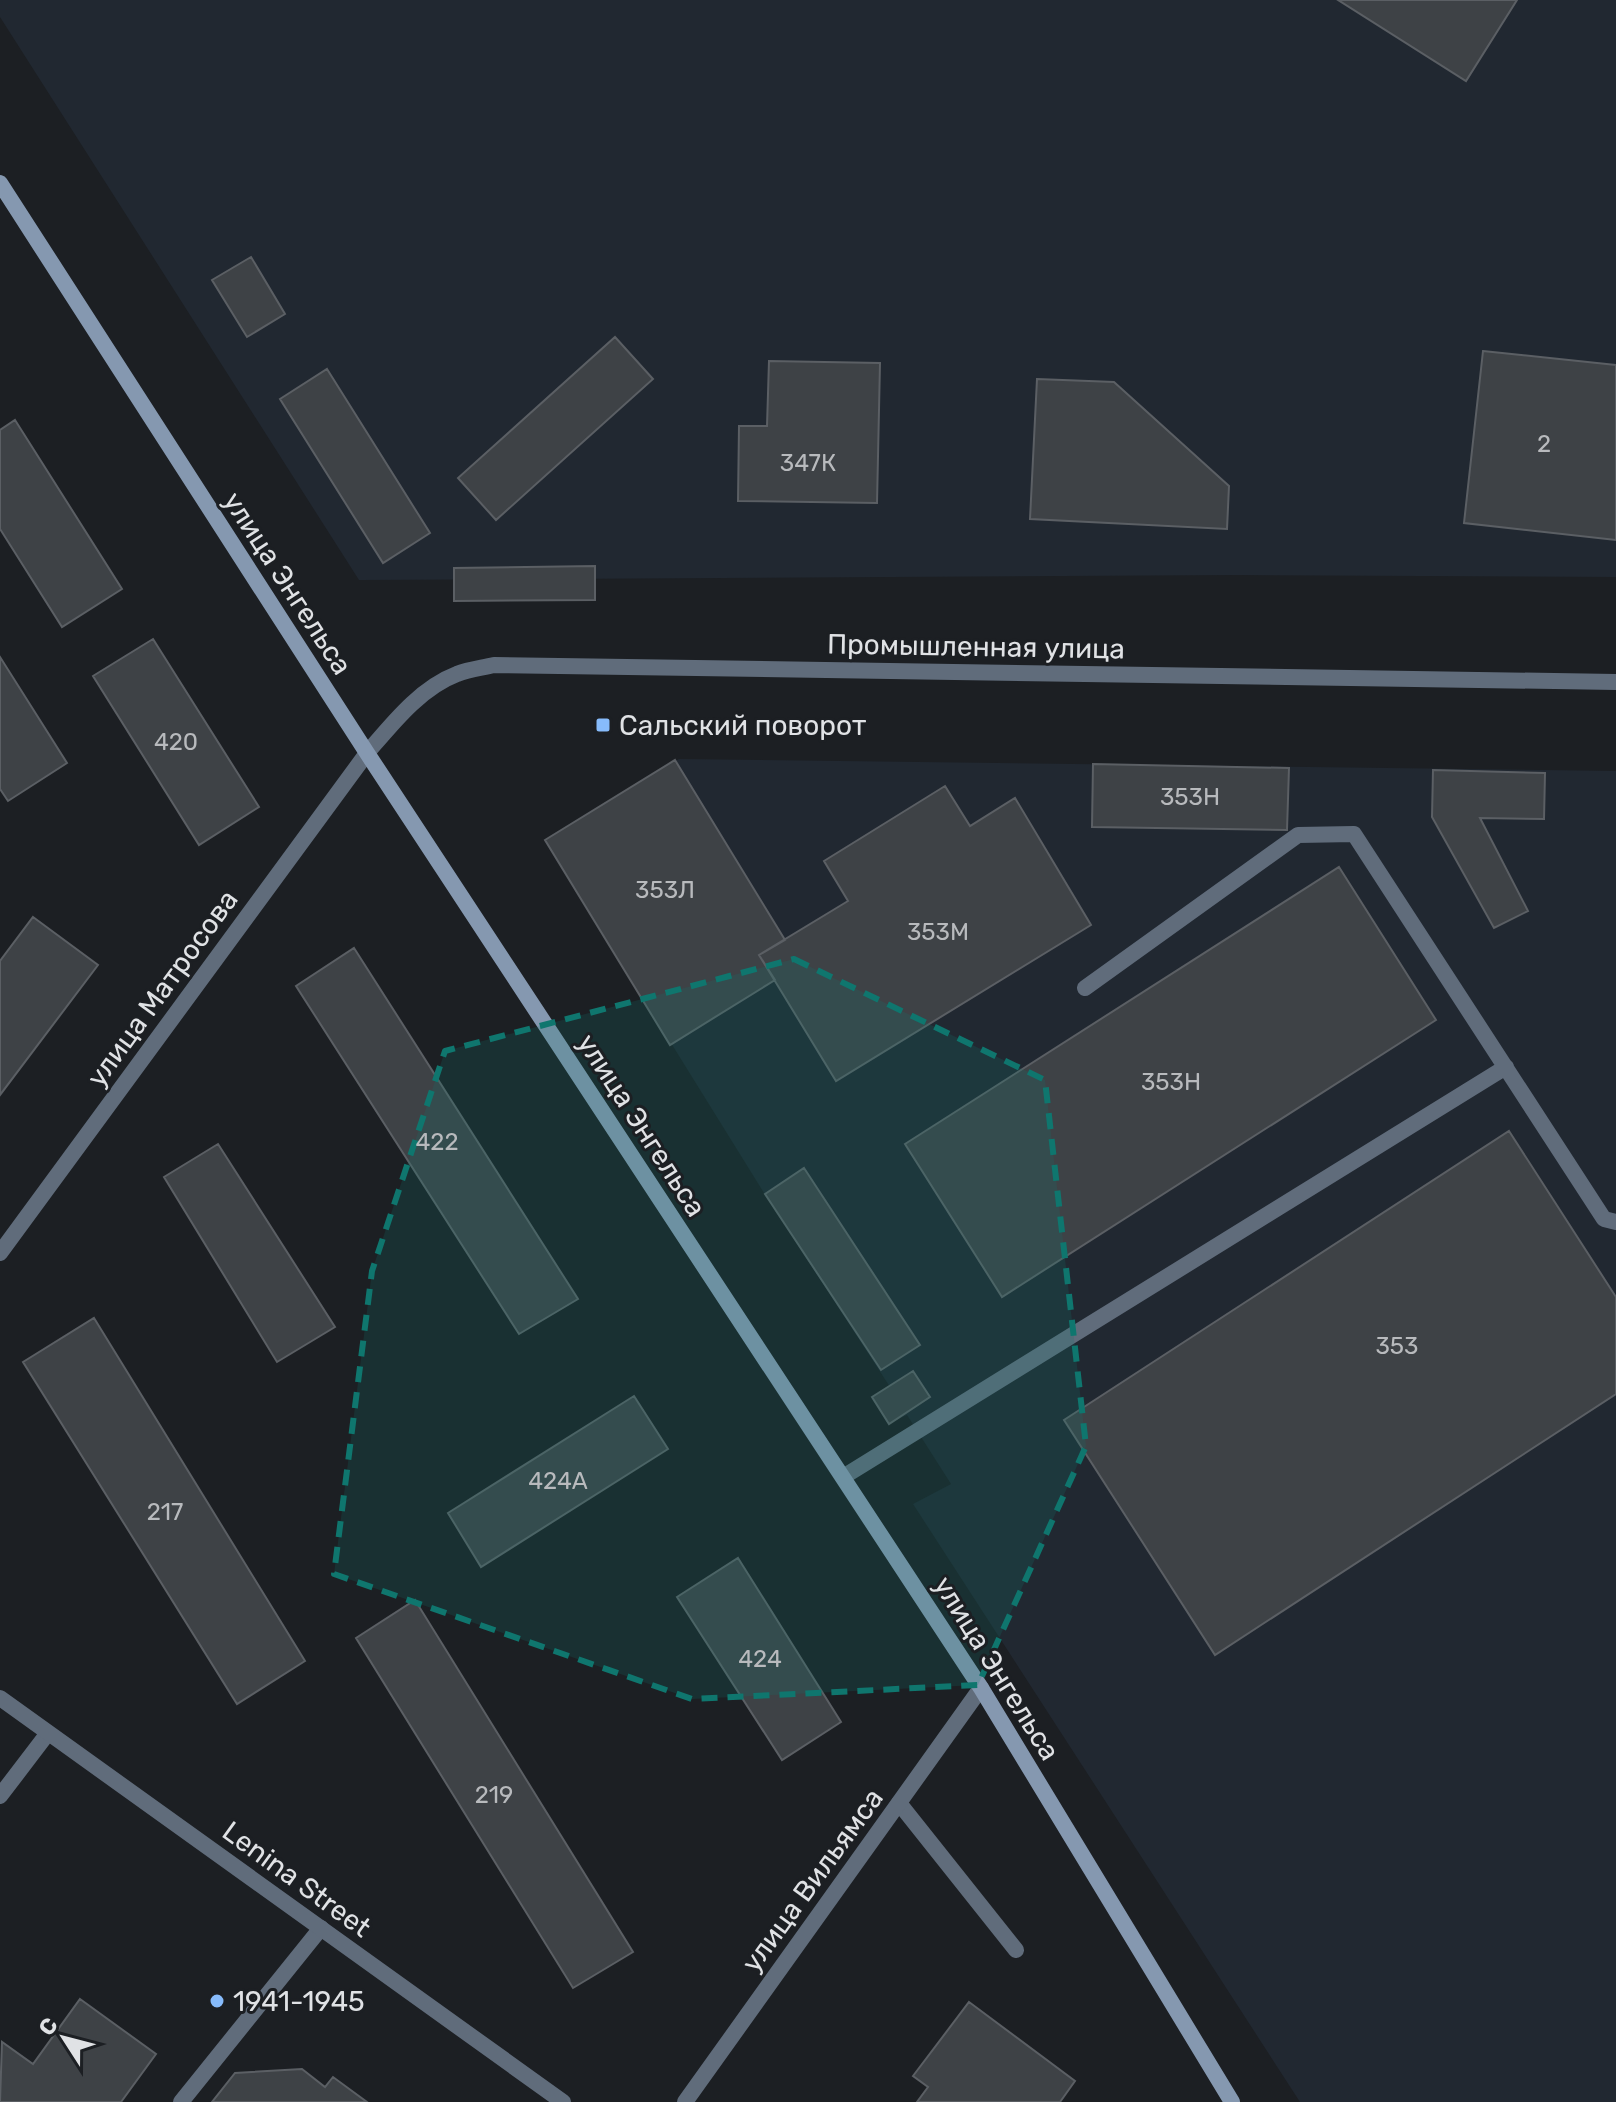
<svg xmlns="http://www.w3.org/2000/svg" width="1616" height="2102" viewBox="0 0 1616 2102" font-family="Rubik,sans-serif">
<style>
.built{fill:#212831}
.building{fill:#3e4246;stroke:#5b5f64;stroke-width:2}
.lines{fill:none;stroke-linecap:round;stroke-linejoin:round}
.service{stroke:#606c7b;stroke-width:16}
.minor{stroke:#606c7b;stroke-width:16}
.tertiary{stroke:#606c7b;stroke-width:16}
.secondary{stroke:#8598b0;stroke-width:16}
.marked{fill:#0f766e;fill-opacity:0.2;stroke:#0f766e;stroke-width:6;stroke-dasharray:16 10;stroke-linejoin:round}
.poi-dot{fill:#87bbfb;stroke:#1c1f23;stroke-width:3}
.labels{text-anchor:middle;stroke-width:6;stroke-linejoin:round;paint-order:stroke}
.number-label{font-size:24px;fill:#b8babd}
.street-label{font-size:28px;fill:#e0e2e5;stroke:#1c1f23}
.poi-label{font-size:28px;fill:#e0e2e5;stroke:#1c1f23;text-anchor:start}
</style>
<rect width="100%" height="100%" fill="#1c1f23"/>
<path class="built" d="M0 0H1616V577L1238 575 359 580 0 17Z
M679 759 1616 771V2102H1300L913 1504 951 1484 907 1415 888 1424 872 1397 890 1387 764 1193 545 840Z"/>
<path class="building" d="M1338 0H1517L1466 81Z
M251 257 285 314 247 337 212 280Z
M615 337 653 379 496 520 458 478Z
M1483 351 1616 365V540L1464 523Z
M769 361 880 363 877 503 738 501 739 426H767Z
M327 369 430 533 383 563 280 399Z
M1037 379 1114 382 1229 486 1227 529 1030 519Z
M15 420 122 589 62 627 0 529V430Z
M595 566V600L454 601V568Z
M153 639 259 807 199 845 93 676Z
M0 657 67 763 8 801 0 789Z
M675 760 785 940 759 955 775 980 670 1045 545 840Z
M1093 764 1289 768 1287 830 1092 827Z
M1433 770 1545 773 1544 819 1480 818 1528 911 1494 928 1432 817Z
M945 786 970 826 1015 798 1091 925 836 1081 759 955 848 901 824 861Z
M1339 867 1436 1020 1002 1297 905 1144Z
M33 917 98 965 0 1095V961Z
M354 948 578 1299 519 1334 296 986Z
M1509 1131 1616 1297V1394L1215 1655 1064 1420Z
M218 1144 335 1327 277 1362 164 1177Z
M804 1168 920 1345 881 1370 765 1194Z
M94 1318 305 1661 237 1704 23 1362Z
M913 1371 930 1397 889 1424 872 1397Z
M634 1396 668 1449 481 1567 448 1513Z
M738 1558 841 1722 782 1760 677 1597Z
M415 1600 633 1952 573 1988 356 1638Z
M80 1999 156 2054 121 2102H0L2 2042 33 2064Z
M969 2002 1075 2081 1060 2102H917L928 2087 913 2076Z
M302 2069 325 2087 333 2077 367 2102H212L235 2073Z"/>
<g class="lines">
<path class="service" d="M1085 988 1298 835 1354 834 1604 1219 1616 1222
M843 1477 1506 1067
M0 1796 48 1733
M899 1803 1016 1950
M181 2102 321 1928"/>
<path class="minor" d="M0 1253 367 753
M685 2102 981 1688"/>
<path class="tertiary" d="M367 753C392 724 420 688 457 674 469 669 482 668 494 665L1616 682
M0 1698 563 2102"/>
<path class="secondary" d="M0 183 367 753 981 1688 1232 2102"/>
</g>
<path class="marked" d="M794 959 1045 1080 1086 1446 978 1685 692 1699 334 1574 372 1271 445 1051Z"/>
<g class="poi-dot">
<rect x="595" y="717" width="16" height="16" rx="4"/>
<circle cx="217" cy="2001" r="8"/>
</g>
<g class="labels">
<g class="number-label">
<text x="1544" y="452">2</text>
<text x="808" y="471">347К</text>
<text x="176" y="750">420</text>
<text x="1190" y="805">353Н</text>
<text x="665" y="898">353Л</text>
<text x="938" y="940">353М</text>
<text x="1171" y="1090">353Н</text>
<text x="437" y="1150">422</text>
<text x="1397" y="1354">353</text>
<text x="558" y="1489">424А</text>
<text x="165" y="1520">217</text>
<text x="760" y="1667">424</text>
<text x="494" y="1803">219</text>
</g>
<g class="street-label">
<text transform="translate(288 583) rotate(57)" y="10">улица Энгельса</text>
<text transform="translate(976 646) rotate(1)" y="10">Промышленная улица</text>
<text transform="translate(162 988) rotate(-54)" y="10">улица Матросова</text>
<text transform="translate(642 1125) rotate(57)" y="10">улица Энгельса</text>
<text transform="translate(997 1668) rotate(58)" y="10">улица Энгельса</text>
<text transform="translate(297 1879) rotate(36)" y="10">Lenina Street</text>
<text transform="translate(812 1880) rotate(-54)" y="10">улица Вильямса</text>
</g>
<g class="poi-label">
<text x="619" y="735">Сальский поворот</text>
<text x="233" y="2011">1941-1945</text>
</g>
</g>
<g transform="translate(64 2038) rotate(306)" stroke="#1c1f23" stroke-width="6" paint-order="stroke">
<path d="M0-6L14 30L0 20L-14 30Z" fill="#e0e2e5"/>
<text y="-12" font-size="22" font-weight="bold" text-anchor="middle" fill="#e0e2e5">С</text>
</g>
</svg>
